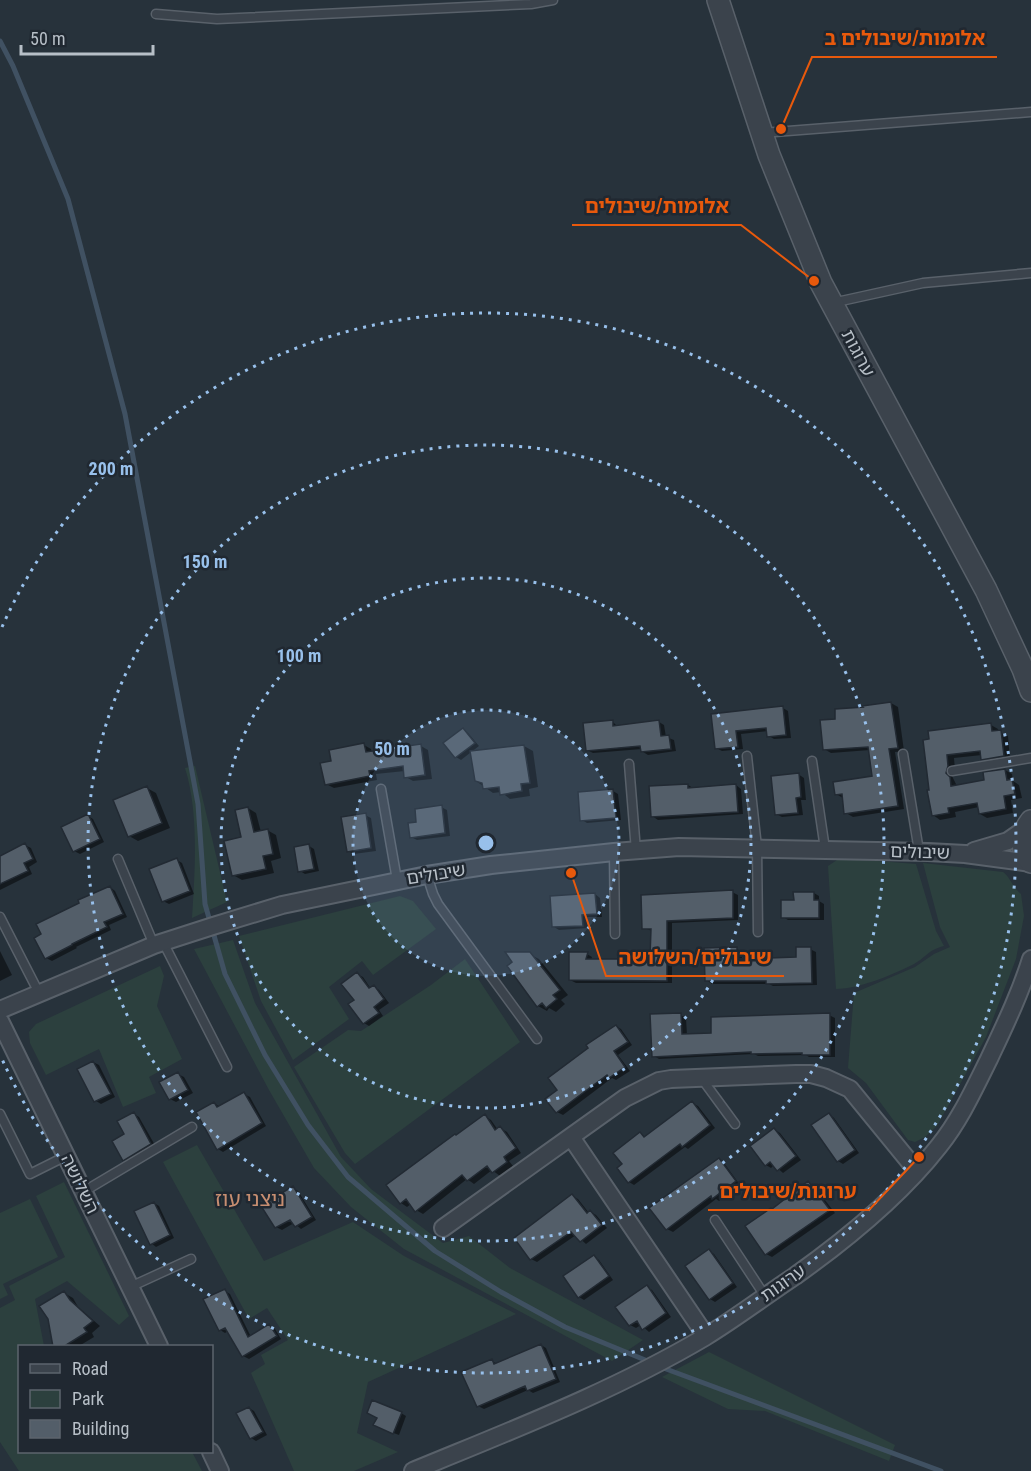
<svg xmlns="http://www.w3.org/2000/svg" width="1031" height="1471" viewBox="0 0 1031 1471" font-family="'Roboto Condensed','Noto Sans Hebrew',sans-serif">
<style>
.green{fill:#2c403e}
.shadow{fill:#0007}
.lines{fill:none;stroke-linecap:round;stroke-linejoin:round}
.stream{stroke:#405162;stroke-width:5}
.building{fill:#535e69;stroke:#222a33;stroke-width:1.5}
.service-casing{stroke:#59616a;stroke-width:11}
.minor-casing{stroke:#59616a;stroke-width:20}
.tertiary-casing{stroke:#59616a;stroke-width:24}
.service{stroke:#3b434c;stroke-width:8}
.minor{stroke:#3b434c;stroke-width:16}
.tertiary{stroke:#3b434c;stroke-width:21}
.ring{fill:none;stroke:#98c0eb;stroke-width:3;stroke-dasharray:3 6}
.labels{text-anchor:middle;stroke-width:5;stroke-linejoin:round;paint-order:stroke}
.street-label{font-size:18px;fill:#b7bfc7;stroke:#202831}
.quarter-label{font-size:21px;fill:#c78e71;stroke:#202831}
.centre{fill:#98c0eb;stroke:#202831;stroke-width:3}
.ring-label{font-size:18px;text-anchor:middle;font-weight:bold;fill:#98c0eb;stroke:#202831;stroke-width:5;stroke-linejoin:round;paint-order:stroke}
.leader{fill:none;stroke:#e8590c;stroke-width:2}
.callout-dot{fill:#e8590c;stroke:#202831;stroke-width:2}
.callout-label{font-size:20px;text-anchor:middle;font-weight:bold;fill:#e8590c;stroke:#202831;stroke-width:5;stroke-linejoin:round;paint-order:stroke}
</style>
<rect width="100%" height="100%" fill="#27323b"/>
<path class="green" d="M195 766 227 902 192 918C195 872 199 812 185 768Z
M840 858 916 864 936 931 944 946C927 950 926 958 912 965 889 976 862 988 836 989L828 866Z
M923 863 1003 872C1011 878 1012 887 1021 894L1024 916 1016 959 986 1037 937 1126 925 1137 915 1142 908 1140 866 1083 848 1068 854 993 915 967 934 954 950 947 940 927Z
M400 896 413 901 436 929 373 975 362 961 329 987 349 1019 293 1060 261 1001 239 936Z
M233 940 255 1003 341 1157 371 1189 443 1243 469 1236 510 1268 643 1340 612 1361 404 1249 351 1207 314 1168 269 1090 194 949Z
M465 959 520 1042 355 1164 345 1153 294 1067 348 1030 361 1031 431 985Z
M160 966 164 976 157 1006 182 1059 149 1077 156 1093 123 1107 99 1049 46 1075 30 1043 29 1032 36 1024Z
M197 1145 264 1261 353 1222 404 1256 516 1314 368 1382 357 1433 398 1452 354 1471H294L251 1373 265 1364 261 1355 288 1340 267 1308 249 1319 163 1162Z
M64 1182 129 1316 119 1325 67 1281 35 1299 44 1346H20V1452H192L202 1471H19L0 1442V1308L15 1300 9 1286 65 1257 36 1196Z
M30 1199 58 1257 3 1284 8 1295 0 1299V1213Z
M709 1352 895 1445 889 1461 765 1411 728 1409 662 1377Z"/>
<path class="shadow" d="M891 703 898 707 904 751 895 752 904 809 853 817 846 813 843 798 836 794 874 778 870 750 831 753 824 749Z
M783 708 788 711 791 738 774 739 769 736 768 731 741 734 743 749 722 751 716 748 712 716Z
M613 722 618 727 659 722 664 725 666 737 674 740 676 751 648 755 643 752 642 749 593 753 587 750Z
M991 725 998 729 999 732 1008 736 1010 760 990 763 983 759 982 755 954 758 955 770 952 776 957 786 986 782 1005 770 1012 774 1013 781 1019 785 1022 798 1011 800 1013 813 987 818 980 814 979 807 955 812 956 817 940 820 933 815 925 741Z
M463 730 468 733 479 746 461 760 456 757Z
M364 745 371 749 372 752 421 746 428 750 432 779 413 781 406 777 405 771 376 774 377 780 334 788 326 784 333 762Z
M524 746 533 751 538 787 529 789 530 796 510 799 501 792 493 793 476 781Z
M798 774 804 778 806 800H801L803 815 782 817 776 814Z
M688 785 693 788 736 785 741 789 743 814 658 820 652 816Z
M147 788 156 793 170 828 138 841 129 836Z
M613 791 618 794 621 820 587 823 582 820Z
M441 807 447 810 450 836 417 840 411 837Z
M248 808 256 813 261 832 267 830 276 835 281 858 271 861 274 873 242 880 233 875 243 839Z
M365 815 371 818 376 851 354 854 348 851Z
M88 816 93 819 104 842 80 854 74 851Z
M25 845 31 848 37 862 29 867 32 874 0 890V857Z
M309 846 314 849 319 871 305 874 300 871Z
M177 860 182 863 194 894 169 904 163 901Z
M110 887 115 891 127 917 109 925 111 930 76 947 77 948 52 961 46 958Z
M732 892 738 895V920L672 923V983H576L570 980 587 954 592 957 591 961 652 959V931L644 928Z
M814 893 819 896V901L824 904V920H788L783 917 795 901Z
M595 894 600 898 602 917H587L588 928 559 930 554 927Z
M737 949 742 952V960L798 958 810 949 816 952 817 985 773 986 769 984H712L706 980Z
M0 951 12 975 0 981Z
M529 954 539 959 568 995 561 1000 565 1004 556 1012 549 1008 547 1011 538 1006 514 962Z
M357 974 363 977 371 989 374 987 379 990 389 1003 379 1010 383 1016 369 1026 364 1023Z
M680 1015 686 1018 687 1035 713 1034 829 1015 835 1018V1057H809L806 1055 758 1056 754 1054 659 1059 654 1056Z
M616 1026 621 1029 632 1045 618 1055 630 1071 616 1080 612 1078 563 1115 557 1112Z
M93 1062 99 1065 115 1097 101 1104 96 1101Z
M178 1074 184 1077 193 1093 176 1102 170 1099Z
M244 1094 250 1097 266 1126 223 1152 218 1149 214 1103 220 1107Z
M692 1103 698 1106 715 1128 688 1149 685 1147 634 1185 629 1182 624 1165 640 1134 646 1137Z
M134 1114 139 1117 156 1147 130 1163 124 1160Z
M829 1114 834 1118 859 1153 843 1164 838 1161Z
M485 1116 491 1120 498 1130 500 1128 507 1132 521 1153 509 1161 513 1166 500 1176 492 1170 474 1184 467 1179 423 1214 416 1210 411 1204 407 1207 401 1203 457 1136Z
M775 1130 780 1133 801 1160 783 1173 774 1165 771 1168 766 1165Z
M719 1160 724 1163 740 1185 719 1201 716 1199 673 1232 667 1229 651 1208Z
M808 1183 814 1186 835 1213 772 1257 766 1254Z
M293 1188 298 1191 316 1220 301 1229 294 1223 282 1230 276 1227Z
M572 1196 578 1199 589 1213 591 1212 596 1215 607 1228 586 1244 576 1235 537 1262 531 1259 516 1238Z
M154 1203 159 1206 174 1238 156 1247 151 1243Z
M709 1251 714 1254 737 1287 715 1302 710 1299Z
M594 1257 599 1260 613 1280 584 1300 579 1297Z
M647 1287 652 1290 671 1317 649 1332 641 1325 636 1328 630 1325Z
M225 1291 230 1294 251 1337 269 1326 275 1329 281 1339 249 1359 243 1356 228 1331 225 1333 220 1330Z
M64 1293 73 1298 78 1307 100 1326 92 1333 94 1337 79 1346H55Z
M541 1345 546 1348 560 1382 533 1393 528 1390 484 1409 478 1406 492 1361 497 1364Z
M249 1408 254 1411 267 1435 256 1441 251 1438Z
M401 1413 406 1416 399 1435 380 1428 378 1418Z"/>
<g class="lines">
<path class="stream" d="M0 41 13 66 68 199 125 414 198 804 205 904 225 974 265 1055 308 1125 348 1177 435 1251 501 1292 565 1327 650 1362
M658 1366 941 1471"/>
</g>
<path class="building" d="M891 702 898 748 889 749 898 806 844 814 842 794 835 795 833 782 872 776 868 747 823 750 820 720 835 719V709L863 707 862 706Z
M783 706 786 735 767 737 766 728 736 731 738 747 715 749 711 714Z
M613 720V726L659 720 661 736 669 735 671 749 641 752 640 746 586 751 583 723Z
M991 723 992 731 1001 730 1004 756 981 760 980 751 947 755 948 766 946 773 950 777 951 786 984 780 983 772 1005 769 1007 780 1012 779 1015 794 1004 796 1006 809 979 814 977 803 948 808 949 813 932 816 927 790H929L923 740 929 739 928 731Z
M463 728 475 743 455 758 443 743Z
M364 743 366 752 421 744 425 775 404 778 403 766 369 771 370 776 325 785 320 763 331 761 329 750Z
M524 745 530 783 521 784 522 791 500 795 499 787 483 789 482 783 475 781 470 751Z
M799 773 801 797 796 798 798 813 775 815 771 776Z
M688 784V788L736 784 738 812 651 817 649 786Z
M147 786 162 823 128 837 113 800Z
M613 789 616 818 580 821 578 792Z
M442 805 445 833 410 838 408 823 416 822 415 809Z
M248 807 254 832 268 829 273 854 263 856 266 869 232 876 224 841 241 837 235 810Z
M366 813 371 848 347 852 341 817Z
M88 814 100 839 73 852 61 827Z
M25 843 33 859 24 863 28 871 0 884V856Z
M309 844 314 869 298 872 294 847Z
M177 858 190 891 162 902 149 869Z
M110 886 123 914 104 922 107 927 72 944V945L45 959 34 938 41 934 36 924 79 903 78 900Z
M733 890V918L667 921V981L569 980V952H588L586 959H625V956L650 957 651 929H642L641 895Z
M793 892H814V900H819V918H781V900H794Z
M595 893 597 914 582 915 583 926 552 927 550 896Z
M737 947V959L796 957V947H811L812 983 766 984V981H705L704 948Z
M505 952H530L560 990 553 995 557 999 546 1008 542 1003 537 1007 507 966 512 962Z
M357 972 369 988 374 985 384 999 374 1007 379 1013 363 1024 348 1004 354 1000 341 984Z
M681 1013 682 1034 711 1033V1017L830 1013V1055H802V1053L751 1054V1052L652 1057 650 1014Z
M616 1025 628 1042 614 1051 625 1067 609 1078 607 1075 556 1113 545 1099 557 1090 548 1078 588 1048 586 1045Z
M93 1061 111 1094 94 1102 77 1069Z
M178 1072 188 1090 169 1100 159 1082Z
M244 1092 262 1123 217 1150 196 1112 214 1102 217 1107Z
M692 1101 710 1125 682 1147 680 1144 628 1183 617 1168 622 1164 613 1153 640 1132 644 1137Z
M134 1112 151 1144 123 1161 112 1141 124 1134 117 1121Z
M829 1113 855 1150 837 1162 811 1125Z
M485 1114 495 1130 500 1126 516 1148 504 1157 507 1162 492 1173 487 1166 467 1181 462 1175 415 1212 406 1199 400 1204 386 1185 455 1134 456 1135Z
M774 1128 796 1156 777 1171 770 1162 765 1166 750 1146Z
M719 1158 736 1181 712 1199 711 1196 666 1230 649 1208Z
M808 1181 830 1210 765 1255 745 1226 771 1208 772 1209Z
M293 1186 312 1217 295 1227 290 1220 275 1228 261 1206Z
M572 1194 587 1213 590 1210 602 1225 580 1242 571 1232 530 1260 514 1238Z
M154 1202 170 1235 150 1245 134 1211Z
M709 1249 733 1283 709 1300 685 1266Z
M594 1255 609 1276 578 1298 563 1276Z
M647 1285 666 1313 642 1330 637 1321 629 1326 615 1307Z
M225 1289 248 1337 269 1324 277 1336 242 1357 225 1328 219 1331 203 1299Z
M64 1291 70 1300 93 1321 84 1328 87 1332 63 1347H53L48 1319 39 1306Z
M541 1344 556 1379 527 1391 525 1386 477 1407 461 1372 492 1359 494 1364Z
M372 1400 402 1412 393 1434 373 1425 377 1418 367 1413Z
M249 1407 263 1432 250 1439 236 1413Z"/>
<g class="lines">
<defs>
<path id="service" d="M156 14 217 19 531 4 553 0
M762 133 1031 112
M832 303 923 283 1031 273
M903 754 919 851
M747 756 757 847 758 932
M812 761 825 849
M629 764 636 851
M952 771 1031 758
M381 789 397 880
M614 852 615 934
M118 859 154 945
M427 875 433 894 438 904 537 1039
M0 917 39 993
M163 942 227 1067
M702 1079 735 1124
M0 1114 30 1174 66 1156
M83 1192 192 1127
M715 1220 765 1296
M130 1287 191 1259"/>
<path id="minor" d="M974 851 1008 841 1025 829
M0 1010 154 945 213 926 282 905 427 875 491 865 614 852 679 847 928 852 965 854 1031 863
M0 1021 159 1346
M571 1137 706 1336
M443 1228 625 1098 659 1081 671 1079 796 1074H811L826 1078 850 1089 917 1171
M211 1452 220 1471
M413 1471C512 1430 612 1392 705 1337 736 1318 765 1296 795 1276 847 1239 900 1196 939 1146 960 1120 974 1089 989 1059 1004 1027 1020 994 1031 959"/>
<path id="tertiary" d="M718 0 769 155 821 283 986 590 1023 669 1031 691
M1031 821C1021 834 1020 849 1031 862"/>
</defs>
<use href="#service" class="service-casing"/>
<use href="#minor" class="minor-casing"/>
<use href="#tertiary" class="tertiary-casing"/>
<use href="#service" class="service"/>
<use href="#minor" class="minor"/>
<use href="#tertiary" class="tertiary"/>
</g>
<circle cx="486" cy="843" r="133" fill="#98c0eb" fill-opacity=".12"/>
<g class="ring">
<circle cx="486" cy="843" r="133"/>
<circle cx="486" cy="843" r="265"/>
<circle cx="486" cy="843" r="398"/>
<path d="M2 627A530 530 0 1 1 2 1059"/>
</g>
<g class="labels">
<g class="street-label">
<text transform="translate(858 353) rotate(62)" y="6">ערוגות</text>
<text transform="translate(920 852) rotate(2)" y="6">שיבולים</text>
<text transform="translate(436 874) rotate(-9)" y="6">שיבולים</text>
<text transform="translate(80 1184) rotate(64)" y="6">השלושה</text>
<text transform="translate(783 1283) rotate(-35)" y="6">ערוגות</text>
</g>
<g class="quarter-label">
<text x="250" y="1206">ניצני עוז</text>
</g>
</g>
<circle cx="486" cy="843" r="9" class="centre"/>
<g class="ring-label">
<text x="111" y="475">200 m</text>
<text x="205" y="568">150 m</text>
<text x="299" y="662">100 m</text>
<text x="392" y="755">50 m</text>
</g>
<path class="leader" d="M781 129L812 57H997M814 281L741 225H572M571 873L606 976H784M919 1157L869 1210H708"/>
<g class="callout-dot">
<circle cx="781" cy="129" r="6"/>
<circle cx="814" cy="281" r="6"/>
<circle cx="571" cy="873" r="6"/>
<circle cx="919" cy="1157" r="6"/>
</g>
<g class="callout-label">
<text x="905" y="45">אלומות/שיבולים ב</text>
<text x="657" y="213">אלומות/שיבולים</text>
<text x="695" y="964">שיבולים/השלושה</text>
<text x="788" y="1198">ערוגות/שיבולים</text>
</g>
<rect x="18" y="1345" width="195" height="108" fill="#202831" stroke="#5c646d" stroke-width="1.5"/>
<rect x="30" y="1364" width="30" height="9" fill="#3b434c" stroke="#5c646d" stroke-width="1.5"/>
<text x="72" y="1375" font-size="18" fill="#b7bfc7">Road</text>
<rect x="30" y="1390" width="30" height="18" fill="#2c403e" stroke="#5c646d" stroke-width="1.5"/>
<text x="72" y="1405" font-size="18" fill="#b7bfc7">Park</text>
<rect x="30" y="1420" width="30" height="18" fill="#535e69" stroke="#5c646d" stroke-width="1.5"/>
<text x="72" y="1435" font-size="18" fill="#b7bfc7">Building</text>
<path d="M21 45v9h132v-9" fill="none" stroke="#b7bfc7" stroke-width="3"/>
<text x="30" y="45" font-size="18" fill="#b7bfc7" stroke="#202831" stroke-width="4.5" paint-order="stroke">50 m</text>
</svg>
